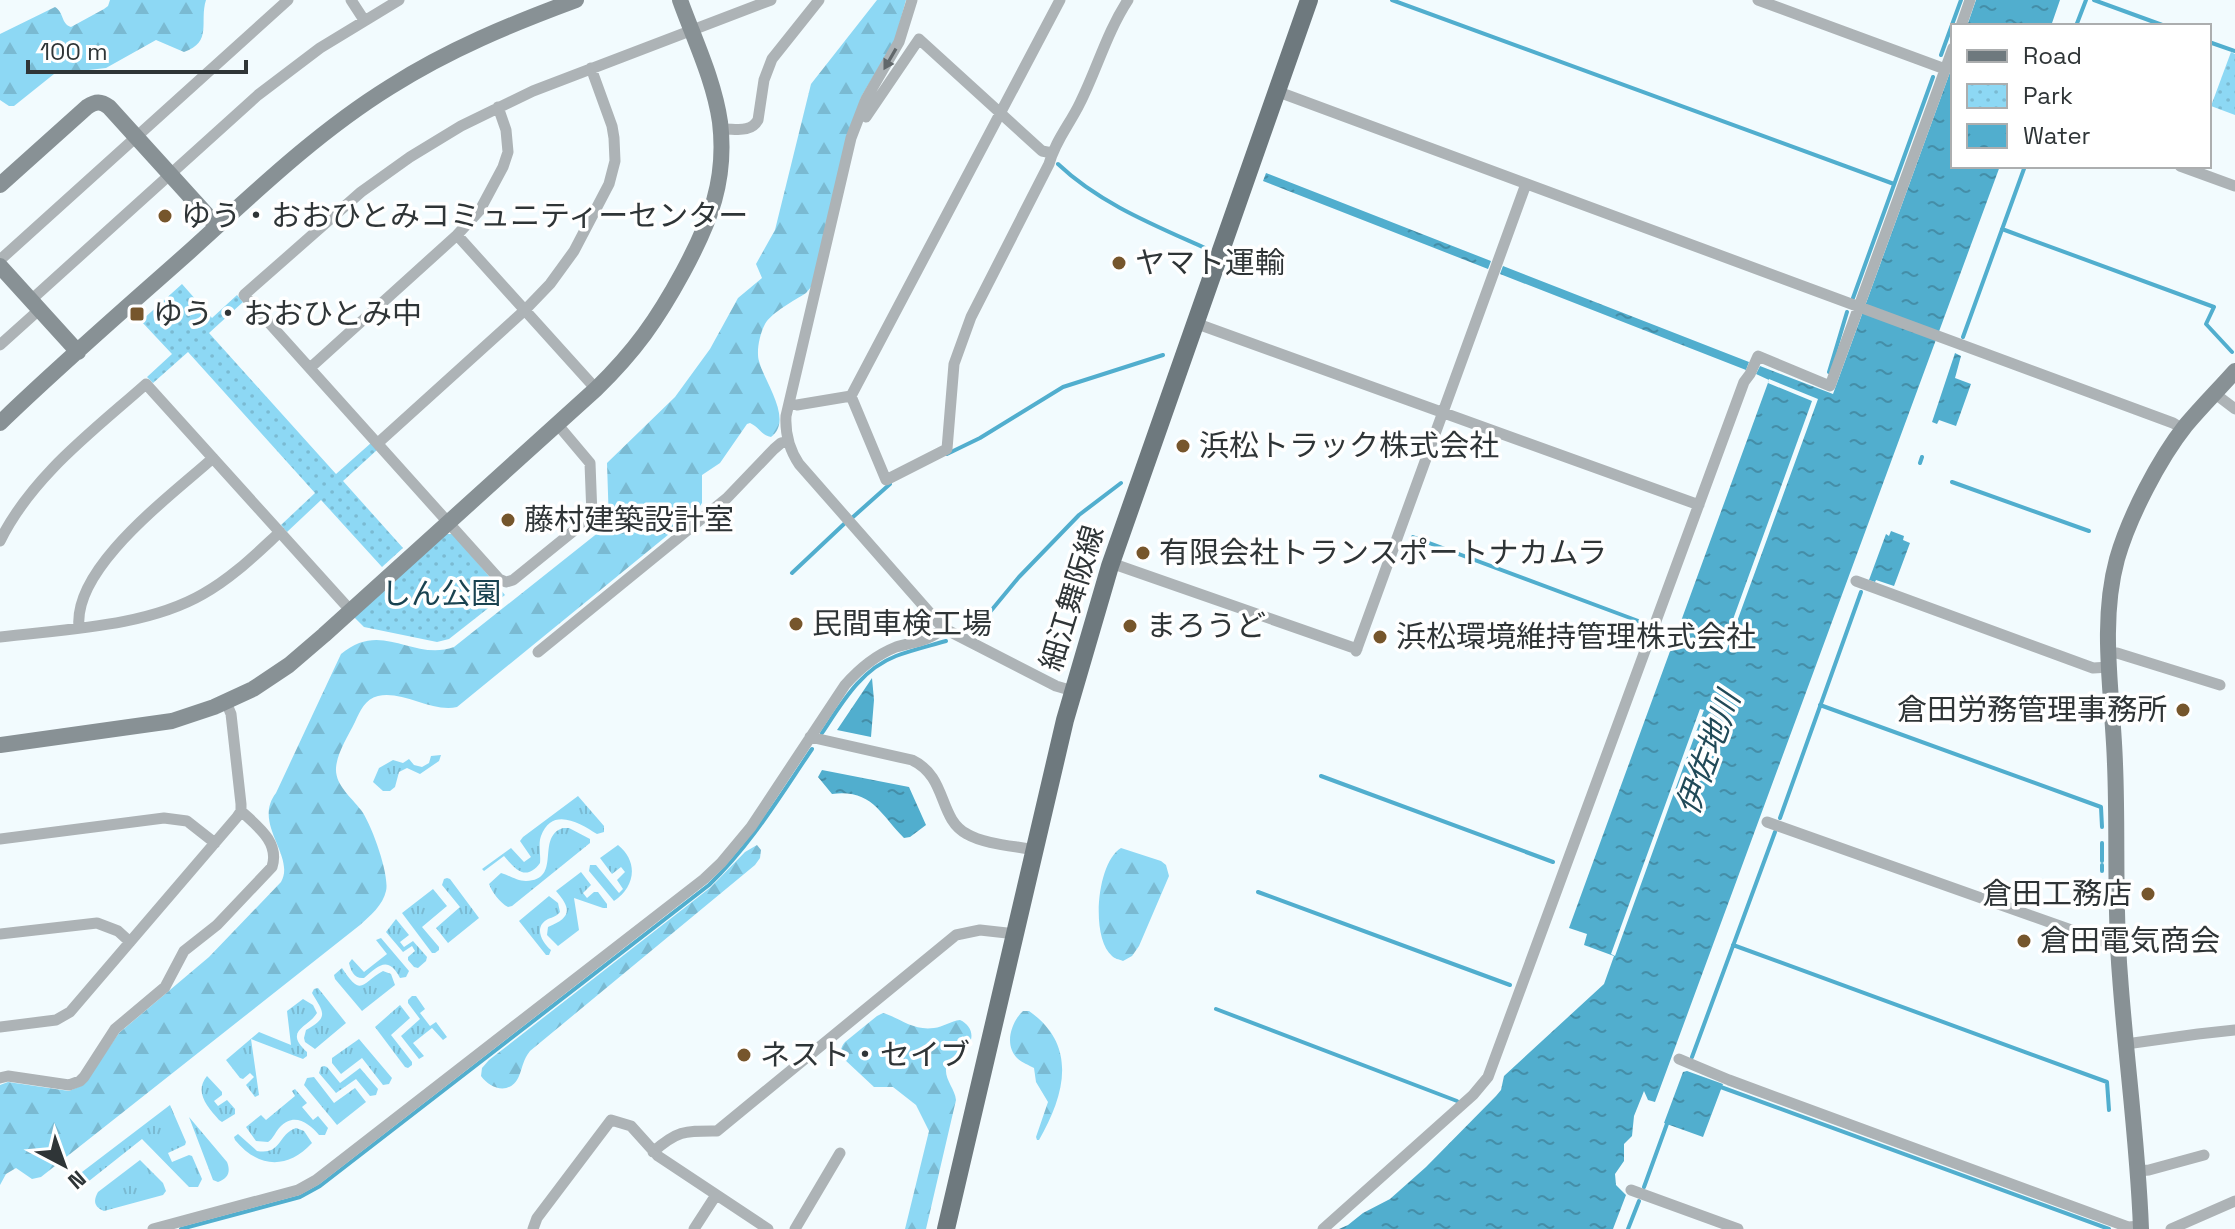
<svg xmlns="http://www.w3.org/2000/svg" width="2235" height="1229" viewBox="0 0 2235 1229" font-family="'Space Grotesk','Noto Sans JP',sans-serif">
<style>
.grass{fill:url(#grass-tufts)}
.forest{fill:url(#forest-firs)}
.park{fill:url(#park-dots)}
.water{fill:url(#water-ripples)}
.pier{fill:#f2fbfe}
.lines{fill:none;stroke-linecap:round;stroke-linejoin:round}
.stream{stroke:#51aece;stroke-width:4}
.street{stroke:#adb3b6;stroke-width:11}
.secondary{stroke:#889195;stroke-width:16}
.primary{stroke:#6e797e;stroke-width:18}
.oneway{fill:#61676a}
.poi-dot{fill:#76562c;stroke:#fff;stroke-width:3}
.labels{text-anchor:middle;stroke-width:7;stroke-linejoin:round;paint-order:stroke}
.poi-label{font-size:30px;fill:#2f3537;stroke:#fff;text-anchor:start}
.park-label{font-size:30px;fill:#1a4351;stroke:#fff}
.street-label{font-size:30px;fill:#2f3537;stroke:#fff}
.water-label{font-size:32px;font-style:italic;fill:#214a58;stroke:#fff}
</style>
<defs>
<pattern id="grass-tufts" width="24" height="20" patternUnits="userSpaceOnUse" patternTransform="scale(2)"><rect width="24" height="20" fill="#8dd8f4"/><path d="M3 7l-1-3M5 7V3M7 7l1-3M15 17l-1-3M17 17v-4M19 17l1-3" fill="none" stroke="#7abad2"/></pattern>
<pattern id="forest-firs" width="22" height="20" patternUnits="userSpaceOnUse" patternTransform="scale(2)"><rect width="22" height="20" fill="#8dd8f4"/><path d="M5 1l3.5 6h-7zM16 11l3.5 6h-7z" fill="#7abad2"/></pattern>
<pattern id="park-dots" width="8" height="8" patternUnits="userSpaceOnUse" patternTransform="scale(2)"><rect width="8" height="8" fill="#8dd8f4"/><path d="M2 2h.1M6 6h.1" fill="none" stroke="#7abad2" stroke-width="1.8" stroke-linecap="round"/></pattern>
<pattern id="water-ripples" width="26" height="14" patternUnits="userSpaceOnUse" patternTransform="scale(2)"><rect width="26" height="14" fill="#51aece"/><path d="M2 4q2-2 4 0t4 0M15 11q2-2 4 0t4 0" fill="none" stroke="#448ea8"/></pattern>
</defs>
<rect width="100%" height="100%" fill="#f2fbfe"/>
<path class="grass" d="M441 755 439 761 420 774 407 768 399 772 395 787 390 791H383L373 782 379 768 393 760 403 763 409 759 414 765 422 767 429 763 431 756Z
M578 796 604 826V832L597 834C580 823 552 806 541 836 538 844 541 854 540 863 526 882 515 869 504 856L484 871 482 869 511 848 524 862 531 857 520 841 523 837Z
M563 828H569L590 839V843L512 906 508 907C500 903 492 892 489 884L501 873C509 875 517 881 526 881 563 880 535 837 563 828Z
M618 845C639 862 635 887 614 901L589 871 590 865H596L619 893 623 889 617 880 625 872 621 867 612 874 600 858Z
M581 872 591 885 583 893 587 898 594 892H598L607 904V908H603L574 898 579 930 558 946 547 935 548 927C571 918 572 909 556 891Z
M447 878 450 879 479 918 448 943 436 928 460 907 442 885 444 879Z
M433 889 447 906 422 927 439 947V950L435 953H432L402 913Z
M549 896 558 903 560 912C557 916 553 917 548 919 533 927 542 942 551 950L549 955H546L519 921Z
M396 919 409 935 400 942 404 947 413 941 427 957 426 961 418 968 414 967 408 960V957L415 951 412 946 403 952 386 932Z
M381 938 409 971 406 977 400 978C388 955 378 966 364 978 354 979 351 971 349 963L352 959 364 972 387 954 376 940Z
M342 968C362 999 362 982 383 971L391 974 395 985 362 1011 335 979 334 975Z
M318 988 346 1023 315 1049 305 1042 304 1038 306 1030C330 1017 323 1012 312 993L314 989Z
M412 996H416L425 1009 420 1013 430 1026 436 1022 447 1037 443 1040 432 1028 413 1043 424 1056 419 1059 401 1036 420 1019 408 1003V1000Z
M303 999 313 1005 317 1013C308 1028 283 1030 307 1052V1056L303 1059 251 1039 259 1095 255 1097 246 1085 254 1077 250 1073 243 1079 240 1078 226 1060 259 1032 291 1045 287 1011Z
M400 1005 410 1018 391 1035 412 1062V1065L408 1068 405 1067 375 1027Z
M359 1039 392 1078 389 1084 383 1085 362 1058 341 1074 332 1063V1058Z
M324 1066 327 1067 340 1083 360 1068 378 1089 376 1095 370 1096 356 1079 336 1093 319 1073 321 1067Z
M207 1076 222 1092V1095L214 1101 218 1106 227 1100 235 1109V1114L222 1122 219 1120C207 1106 194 1092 207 1076Z
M314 1077 334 1103 355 1088 366 1102 337 1125 304 1085 307 1078Z
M295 1089 307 1103 302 1107 313 1120 318 1116 328 1128 325 1135H319C309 1123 294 1112 280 1127 275 1132 274 1138 268 1142L256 1141 246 1127 261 1115 266 1120 295 1096 292 1091Z
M170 1105 186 1142 185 1145 168 1153 172 1162 189 1155 192 1156 202 1179 198 1187H189L142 1139 89 1181 85 1182 81 1180 80 1176 82 1172Z
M189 1117 227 1162C231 1172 228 1178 218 1182L213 1180Z
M296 1128 304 1131 312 1143C287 1170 258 1168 235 1140L234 1137 238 1134 257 1151C282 1155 277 1135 296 1128Z
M140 1160 163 1183 166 1191 163 1195 104 1211C94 1207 93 1201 98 1192Z"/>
<path class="forest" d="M110 0H206C199 22 213 42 184 52L156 40 106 68 54 74 14 106H9L0 100V34L55 7C64 12 61 24 71 27L104 9 108 6Z
M877 0H906L895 40 861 97 811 287 806 293C795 300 771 313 765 324 760 333 756 351 759 361 764 382 794 420 771 437 761 435 759 427 750 423L747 424 720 463 702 475V503L696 512 457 707C433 713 402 690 378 696 365 699 360 711 355 722 348 736 337 753 336 768 335 785 351 797 361 810 371 823 390 875 386 891 383 905 370 916 360 925L41 1177 32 1179 16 1168 6 1174 0 1185V1085L8 1082 69 1091 83 1085 119 1033 209 957 281 882C296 856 252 824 276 793L341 654C382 619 413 662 454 647L609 524 607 463 675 397 710 349 738 298 762 278 756 264 775 230 811 84Z
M757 845 761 850 760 858 755 865 530 1051C523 1060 523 1066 519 1076 511 1095 491 1090 481 1076L482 1068 489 1060 692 902 711 887 745 852Z
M1121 848 1161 861 1166 865 1169 876 1139 946 1132 956 1123 961C1118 959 1115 959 1112 956 1090 937 1097 862 1121 848Z
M1023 1011H1029C1079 1046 1064 1096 1039 1140H1037L1036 1137 1048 1102 1036 1082 1034 1068C1029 1065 1022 1063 1017 1058 1004 1045 1011 1022 1023 1011Z
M883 1013C900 1018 913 1031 934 1028 943 1027 951 1021 960 1020 971 1025 975 1036 968 1046 961 1055 948 1056 946 1069 945 1080 955 1089 956 1100L926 1229H905L929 1131 916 1105 893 1087H874L844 1059C840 1052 840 1048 845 1042L877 1016Z"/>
<path class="park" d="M2231 52 2235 54V115L2211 106Z
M182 284 212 318 237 295 243 302 209 333 336 474 371 443 377 450 343 481 403 548 382 567 321 500 287 532 281 525 315 493 188 352 153 383 147 377 172 354 141 321Z
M446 534H453L505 595 449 639 437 642 364 627 354 617Z"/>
<path class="water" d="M1976 0H2060L2051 26H1967Z
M1953 64V166H2000L1655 1102 1648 1100 1644 1091 1634 1116 1632 1136 1624 1144V1161L1615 1174 1616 1185 1626 1195 1613 1229H1339L1348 1225 1363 1213 1390 1199 1426 1167 1496 1096 1501 1090 1504 1076 1604 984 1614 956 1584 945 1587 934 1569 928 1769 380 1756 374 1760 366 1833 394Z
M1266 173 1491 261 1488 269 1263 181Z
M1503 266 1749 362 1746 370 1500 274Z
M1955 353 1961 356 1955 378 1971 384 1956 426 1939 420 1937 424 1932 422Z
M1891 531 1904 536 1903 540 1910 543 1894 586 1876 580 1875 582 1869 580 1886 534 1889 536Z
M872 678 874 700 871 737 837 730Z
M822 770 909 787 926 825 910 837 904 838C880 814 872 789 832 794L818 777Z
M1687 1071 1723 1084 1703 1137 1664 1123 1683 1072Z"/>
<path class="pier" d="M1769 379 1818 399 1727 649 1723 647 1812 401 1768 383Z
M1700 709 1704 710 1615 956 1611 954Z"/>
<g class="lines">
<path class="stream" d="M1392 0 1894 184
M2094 0 2165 26
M2076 26 2086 0
M2209 42 2235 51
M1941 55 1961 0
M1058 164C1099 203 1154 225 1205 248
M2002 229 2214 307 2206 324 2232 352
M1853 298 1933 77
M1963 337 2025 166
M1829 372 1847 312
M947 454 980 438 1063 387 1163 355
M1920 463 1922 457
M1952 482 2089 531
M853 517 890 484
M1413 537 1641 622
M792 573 844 524
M965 631 985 618 1019 577 1079 515 1121 483
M1820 705 2101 807 2102 827
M822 733C842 703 860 670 896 656 912 650 929 646 946 641
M1321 776 1553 862
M1780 818 1861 592
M2102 861V843
M2102 871V865
M1258 892 1510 985
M1733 945 2107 1082 2109 1110
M1216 1009 1457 1101
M1692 1057 1775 832
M1718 1086 2109 1229
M1644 1187 1668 1121
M181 1229 300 1197 320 1186 709 885C751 845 780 796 812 749
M1628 1229 1639 1201"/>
<path class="street" d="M351 0 364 20
M912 0 899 42 866 99 851 138 786 416C785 434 789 449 799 464L943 628 1056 686 1073 691
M1758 0 1945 69
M1961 26 1970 0
M1276 91 2173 423 2183 429
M861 115 866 117 919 39 1042 151 1052 153
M721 129C734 128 750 134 758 120L764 80 772 59 819 0
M2180 166 2235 186
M457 235 596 389
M0 260 288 0
M31 300 258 95 320 48 399 0
M1195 323 1699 505
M0 345 40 309
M310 368 457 235 480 210 503 167 508 152 506 130 498 107
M2214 393 2235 409
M851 396 886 480 947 449 954 364 971 317 1049 164C1055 141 1070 124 1080 103 1097 69 1107 32 1128 0
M789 403 797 405 851 396 1060 0
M558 425 590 463 592 516 513 580 506 582 499 579 244 295 361 192 410 157 461 126 533 91 771 0
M378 443 525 310 550 284 574 251 609 184 615 161 614 138 612 126 591 68
M0 541C32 476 93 431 146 384L351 611
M1111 563 1357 649
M1856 581 2093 668 2110 667
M79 627C73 567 172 495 213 458
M0 637C65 629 146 627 203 594 232 578 256 554 280 532
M1356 651 1526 184
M538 652 727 498 774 449 781 443 788 441
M2109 654 2117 653 2220 685
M810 737 912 760C948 777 938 819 967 834 984 844 1015 846 1035 850
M1767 822 2108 943H2118
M0 839 164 818 187 821 215 843
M0 934 97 923 118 931 130 942
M0 1027 56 1020 70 1012 237 817 241 811V804L231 714 226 702
M2126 1044 2198 1034 2235 1030
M1679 1059 1729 1080 2128 1227 2141 1226
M0 1078 8 1076 69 1085 80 1081 84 1077 115 1029 165 987 184 951 217 925 272 867C280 842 257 826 241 811
M653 1152C678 1130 685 1131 717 1131L956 935 980 930 1016 934
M2138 1171 2149 1170 2204 1155
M1631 1190 1738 1229
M153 1229 298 1190 316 1180 704 879 721 863 751 827 845 685C859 669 876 655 896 647 913 642 930 641 943 628
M533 1229 537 1218 611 1120 631 1126 658 1156 768 1229
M694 1229 716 1195
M795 1229 840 1153
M1323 1229 1473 1095 1488 1077 1744 382 1750 374 1758 356 1830 386 1953 48
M2171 1229 2235 1201"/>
<path class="secondary" d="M0 185 87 107C96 101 101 101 109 107L217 226
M0 266 78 352
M0 423C61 364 126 308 189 252 253 194 316 133 390 87 448 50 511 24 576 0
M0 745 172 721 214 707 253 689 289 665 324 635 596 389C635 351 657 320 683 272 710 222 727 180 720 122 714 80 694 39 680 0
M2141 1229C2138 1144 2126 1060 2120 976 2114 905 2118 834 2115 764 2113 697 2099 625 2117 559 2129 517 2159 459 2186 425 2202 406 2219 389 2235 371"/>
<path class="primary" d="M946 1229 1065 720 1110 566 1309 0"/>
</g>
<defs><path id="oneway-solid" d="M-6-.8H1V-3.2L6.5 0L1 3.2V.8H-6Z" transform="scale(2)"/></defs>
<use class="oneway" href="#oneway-solid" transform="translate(890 59) rotate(120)"/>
<g class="poi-dot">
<circle cx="165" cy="216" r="8"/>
<circle cx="1119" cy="263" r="8"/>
<rect x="129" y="306" width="16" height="16" rx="4"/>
<circle cx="1183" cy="446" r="8"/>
<circle cx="508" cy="520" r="8"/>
<circle cx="1143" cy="553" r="8"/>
<circle cx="796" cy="624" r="8"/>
<circle cx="1130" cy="626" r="8"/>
<circle cx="1380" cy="637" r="8"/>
<circle cx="2183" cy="710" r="8"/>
<circle cx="2148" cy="894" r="8"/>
<circle cx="2024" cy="941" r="8"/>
<circle cx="744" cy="1055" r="8"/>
</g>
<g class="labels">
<g class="poi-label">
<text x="181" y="226">ゆう・おおひとみコミュニティーセンター</text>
<text x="1135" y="273">ヤマト運輸</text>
<text x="153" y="324">ゆう・おおひとみ中</text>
<text x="1199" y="456">浜松トラック株式会社</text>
<text x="524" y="530">藤村建築設計室</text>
<text x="1159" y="563">有限会社トランスポートナカムラ</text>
<text x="812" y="634">民間車検工場</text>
<text x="1146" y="636">まろうど</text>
<text x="1396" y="647">浜松環境維持管理株式会社</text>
<text x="2167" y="720" text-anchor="end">倉田労務管理事務所</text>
<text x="2132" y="904" text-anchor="end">倉田工務店</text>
<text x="2040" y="951">倉田電気商会</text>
<text x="760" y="1065">ネスト・セイブ</text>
</g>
<g class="park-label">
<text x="441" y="604">しん公園</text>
</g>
<g class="street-label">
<text transform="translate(1072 598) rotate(-73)" y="10">細江舞阪線</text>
</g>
<g class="water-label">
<text transform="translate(1708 753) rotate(-70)" y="11">伊佐地川</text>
</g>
</g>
<rect x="1951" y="24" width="260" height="144" fill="#ffffff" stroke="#acaeaf" stroke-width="2"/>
<rect x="1967" y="50" width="40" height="12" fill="#6e797e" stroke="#acaeaf" stroke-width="2"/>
<text x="2023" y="64" font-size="24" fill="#2f3537">Road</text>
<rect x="1967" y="84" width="40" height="24" fill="url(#park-dots)" stroke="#acaeaf" stroke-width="2"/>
<text x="2023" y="104" font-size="24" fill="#2f3537">Park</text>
<rect x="1967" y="124" width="40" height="24" fill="url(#water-ripples)" stroke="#acaeaf" stroke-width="2"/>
<text x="2023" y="144" font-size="24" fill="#2f3537">Water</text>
<g transform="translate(64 1165) rotate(139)" stroke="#ffffff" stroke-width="6" paint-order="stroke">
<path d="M0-6L14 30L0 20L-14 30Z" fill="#2f3537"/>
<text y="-12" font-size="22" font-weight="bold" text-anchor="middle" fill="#2f3537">N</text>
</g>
<path d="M28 60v12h218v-12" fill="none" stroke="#2f3537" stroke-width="4"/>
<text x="40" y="60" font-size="24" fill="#2f3537" stroke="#ffffff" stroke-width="6" paint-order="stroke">100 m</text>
</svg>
